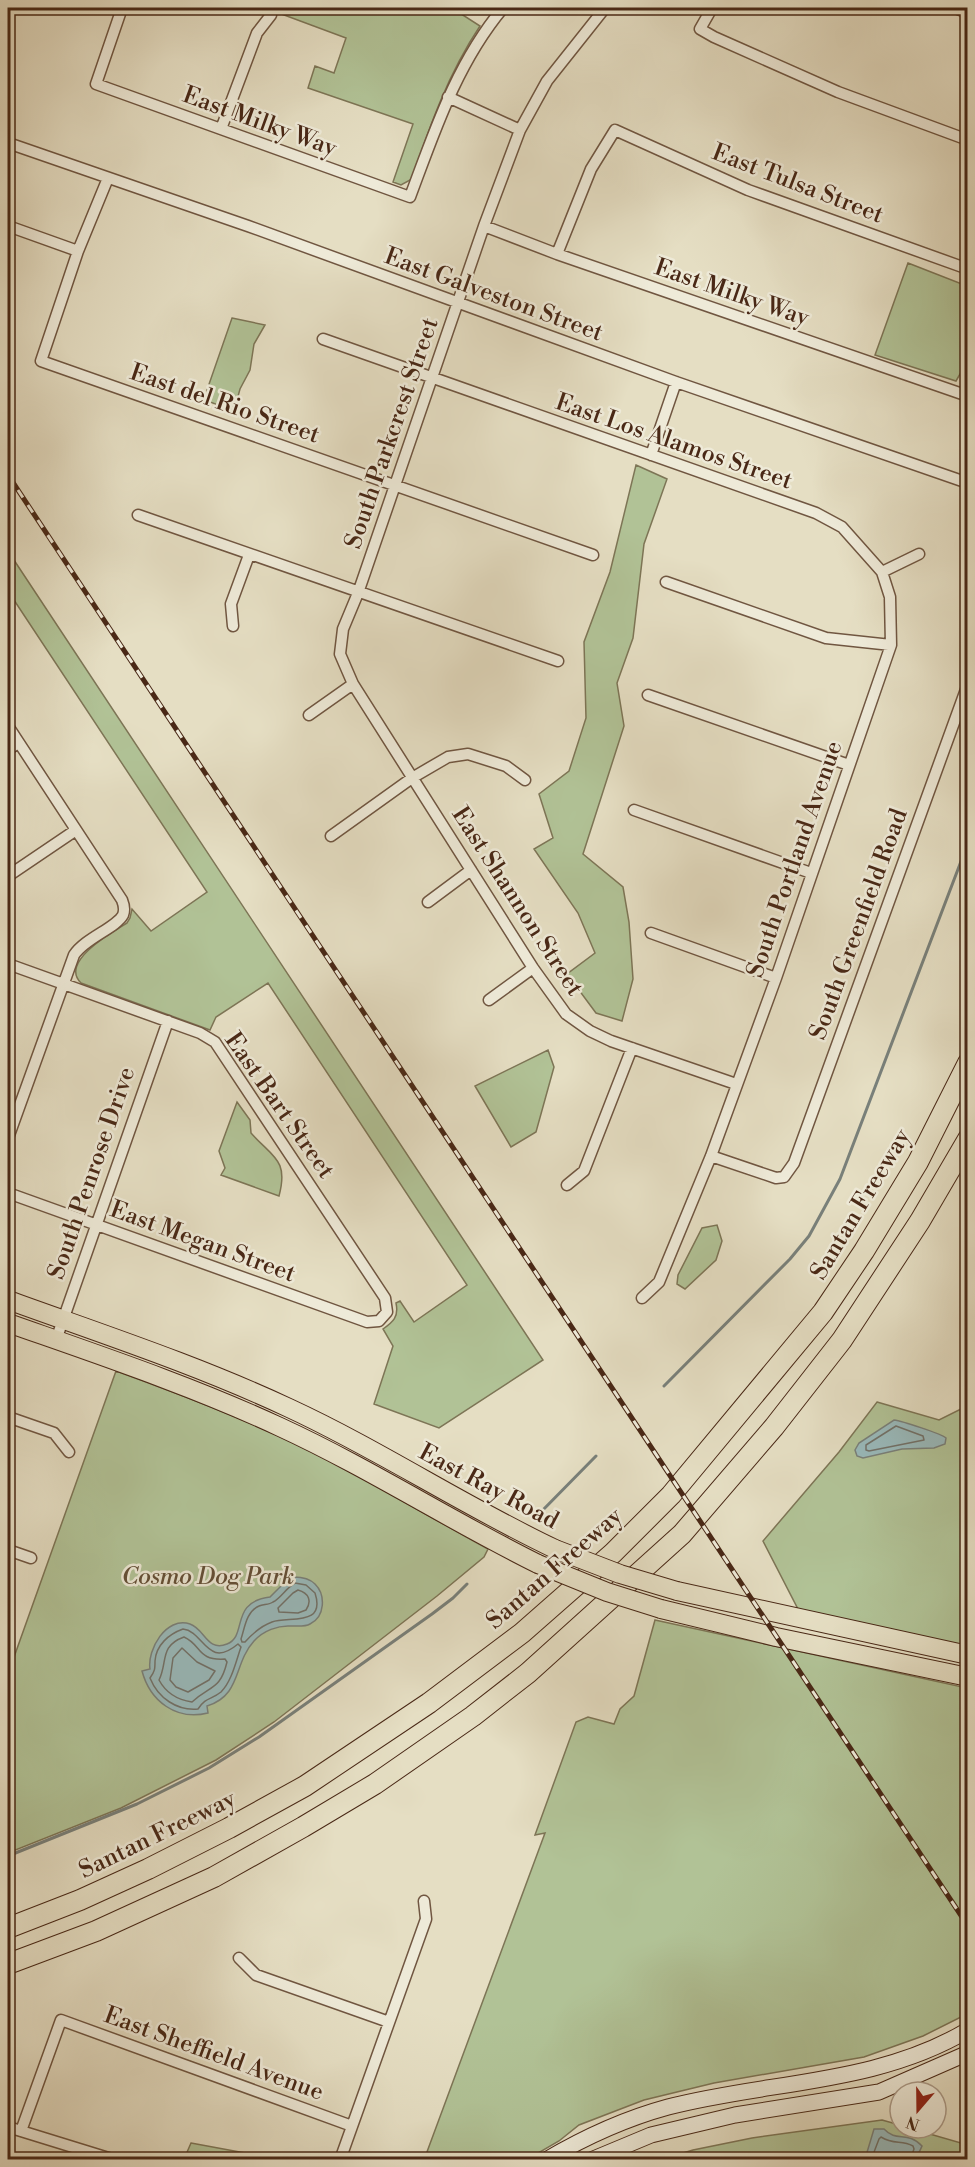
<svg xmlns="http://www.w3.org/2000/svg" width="975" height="2167" viewBox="0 0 975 2167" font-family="'Libre Bodoni',serif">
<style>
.green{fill:#b1c296;stroke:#7d7556;stroke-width:1.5}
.water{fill:#99babc;stroke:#79807a;stroke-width:1.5}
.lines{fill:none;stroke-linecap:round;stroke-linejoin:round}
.shore{stroke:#717169;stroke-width:1.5}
.stream{stroke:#79807a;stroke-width:3}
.street-casing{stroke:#705641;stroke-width:13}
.secondary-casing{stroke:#492816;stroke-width:17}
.primary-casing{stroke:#492816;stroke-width:20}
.highway-casing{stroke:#492816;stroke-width:22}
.street{stroke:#eeead8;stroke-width:10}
.secondary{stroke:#eeead8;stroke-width:15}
.primary{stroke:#e5dec3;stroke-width:18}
.highway{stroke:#e5dec3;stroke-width:20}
.rail-casing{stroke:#492816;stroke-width:5}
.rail{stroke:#eeead8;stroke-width:3;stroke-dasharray:9;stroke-linecap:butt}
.primary-bridge-casing{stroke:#492816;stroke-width:20;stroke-linecap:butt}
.primary-bridge{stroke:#e5dec3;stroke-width:18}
.labels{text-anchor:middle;stroke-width:5;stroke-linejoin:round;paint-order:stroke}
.street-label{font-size:24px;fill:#492816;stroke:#eeead8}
.park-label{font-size:24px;font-style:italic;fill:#634e36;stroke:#eeead8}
</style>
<rect width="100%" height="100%" fill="#e5dec3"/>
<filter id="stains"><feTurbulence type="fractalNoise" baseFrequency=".00333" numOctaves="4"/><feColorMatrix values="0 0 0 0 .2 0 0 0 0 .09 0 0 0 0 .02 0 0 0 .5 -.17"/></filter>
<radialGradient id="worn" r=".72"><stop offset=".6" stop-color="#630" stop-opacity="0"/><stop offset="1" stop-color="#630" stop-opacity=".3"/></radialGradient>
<path class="green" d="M281 8H452L480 26C448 74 430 125 412 179L401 185 393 182 413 124 308 88 315 66 334 73 346 38 276 12Z
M908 263 967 286V362L956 381 875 355Z
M232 318 265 325 254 344 250 370 240 389 234 411 210 402 207 390Z
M636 465 667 479 644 544 633 638 617 683 624 726 583 854 623 887 629 922 633 979 622 1021 596 1013 567 974 595 953 578 913 534 849 553 838 539 794 569 771 586 718 584 642 610 572Z
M8 551 543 1360 439 1428 374 1404 393 1346 383 1329C393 1322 399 1317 396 1303L400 1301 414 1322 467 1285 268 983 216 1017 210 1030 81 983C59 962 112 932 127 923L130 918 132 909 151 931 207 892 8 591Z
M548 1050 554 1067 536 1132 511 1147 475 1086Z
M237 1102 250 1120 251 1133C272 1157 289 1159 279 1196L221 1175 225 1168 219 1151Z
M717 1225 722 1241 716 1260 685 1289 677 1284 678 1275 702 1228Z
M116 1371C193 1399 271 1429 344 1468 392 1494 440 1523 488 1549L484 1557 437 1596 274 1722 216 1760 121 1808 8 1853V1674Z
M877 1402 939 1420 967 1406V1647L798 1609 763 1541 839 1452Z
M655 1620 967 1688V2014L923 2036 864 2057 714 2083 644 2100 579 2125 559 2141 528 2159 424 2160 545 1833 535 1835 576 1722 588 1717 614 1724 620 1709 634 1696Z
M882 2120 900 2125V2128H909L968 2145 967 2160H660L693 2150 752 2138Z
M191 2143 273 2158 276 2159H184Z"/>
<path class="water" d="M894 1420C902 1421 942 1434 946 1438L945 1444 934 1448 902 1449 863 1458 857 1456 855 1450 859 1443Z
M294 1577C302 1577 310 1579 315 1584 326 1595 325 1617 310 1624 305 1627 297 1626 291 1626 278 1625 263 1631 254 1641 233 1664 242 1695 207 1706L208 1713C176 1721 150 1701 142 1671L150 1669C147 1650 166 1616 190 1624 205 1629 207 1652 227 1644 248 1636 229 1602 270 1597L285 1582Z
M874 2129H884C897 2143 907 2130 922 2146 919 2153 917 2158 909 2159H865Z"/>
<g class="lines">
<path class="shore" d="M896 1426 923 1436 924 1440 869 1451 866 1450V1445Z
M295 1583 306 1585 315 1593C326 1627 289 1616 272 1622 261 1626 253 1633 245 1642H242L241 1639C245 1627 246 1612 259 1606 263 1604 269 1605 273 1602 281 1598 286 1588 295 1583Z
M298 1590C309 1593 312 1601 306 1610L298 1613 279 1612 278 1608 293 1593Z
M183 1629C204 1631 207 1670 238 1644L241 1647C236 1661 232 1681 221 1692 211 1700 206 1697 198 1709 177 1711 158 1698 150 1678 155 1671 155 1669 155 1661 156 1645 169 1634 183 1629Z
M184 1637C202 1645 197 1661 225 1659L227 1662C220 1691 210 1685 192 1702 178 1700 166 1693 159 1680 168 1662 159 1646 184 1637Z
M182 1648 197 1662 215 1671 209 1680 188 1692 176 1687 170 1680 173 1658Z
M871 2160 879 2139 881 2137C894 2145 901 2140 913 2146L914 2149 910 2160"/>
<path class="stream" d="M664 1386 790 1259 809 1236 840 1179 968 843
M537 1516 596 1456
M8 1856 137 1804 209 1768 259 1737 432 1614 453 1598 467 1584"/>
<defs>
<path id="street" d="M122 8 96 84 410 197C435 130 457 63 503 8
M605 8 547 81 520 130 484 226 358 593 343 629 340 654 353 684 533 968 566 1014 590 1031 611 1041 736 1084
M712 8 700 29 714 37 838 92 968 140
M955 8 968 13
M448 97 520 130
M221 129 257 33 271 15
M8 143 248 226 676 382 968 483
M108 178 78 251 41 361 593 555
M8 226 78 251
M484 226 557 254 968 396
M557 254 591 169 615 130 748 190 968 269
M323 339 816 513 842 527 882 572 890 597 891 645 776 978 711 1156 659 1282 642 1298
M651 455 676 382
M138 515 558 661
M882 572 919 554
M666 582 826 638 891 645
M233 626 231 604 249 555
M648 695 849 765
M309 715 353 684
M8 726 122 900C124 905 125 910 123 915 116 928 85 938 74 955L8 1138
M8 750 18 743
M634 810 811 873
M331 836 412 778 448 757 468 754 506 766 525 780
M8 876 76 830
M428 902 471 870
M651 933 776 978
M8 964 200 1033 215 1042 385 1298 387 1312 379 1321 367 1322 8 1193
M489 1000 533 968
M711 1156 776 1178 784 1177 794 1163 968 684
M567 1185 584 1171 632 1048
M56 1340 168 1021
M8 1417 54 1433 69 1452
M8 1550 31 1558
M239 1958 256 1975 389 2022
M8 2127 115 2160
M21 2131 61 2020 352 2126
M340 2160 426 1919 424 1901"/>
<path id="secondary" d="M546 2160C585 2137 624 2119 668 2107 767 2081 876 2085 968 2030
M591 2160 651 2135 735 2115 879 2092 968 2053"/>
<path id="primary" d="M8 1300C102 1334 197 1365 289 1408 380 1450 464 1506 555 1549
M8 1323C99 1355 192 1386 280 1427 369 1468 451 1521 538 1564
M677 1591 968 1655
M661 1609 776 1637 968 1677"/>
<path id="highway" d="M8 1928 80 1900 148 1869 229 1828 305 1786 429 1703 522 1633 613 1553 671 1495 823 1312 864 1251 918 1162 968 1063
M8 1964 96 1931 214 1877 303 1827 375 1784 473 1716 528 1673 682 1534 774 1427 842 1340 920 1221 968 1139"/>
</defs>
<use href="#street" class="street-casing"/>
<use href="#secondary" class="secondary-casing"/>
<use href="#primary" class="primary-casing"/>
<use href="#highway" class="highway-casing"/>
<use href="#street" class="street"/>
<use href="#secondary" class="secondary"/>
<use href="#primary" class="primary"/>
<use href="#highway" class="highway"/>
<defs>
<path id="rail" d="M8 475 968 1926"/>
</defs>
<use href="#rail" class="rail-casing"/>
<use href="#rail" class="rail"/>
<defs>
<path id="primary-bridge" d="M555 1549 620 1574 677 1591
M538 1564 607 1592 661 1609"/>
</defs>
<use href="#primary-bridge" class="primary-bridge-casing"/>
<use href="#primary-bridge" class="primary-bridge"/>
</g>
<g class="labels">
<g class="street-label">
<text transform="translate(260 121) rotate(20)" y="8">East Milky Way</text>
<text transform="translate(798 183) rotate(21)" y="8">East Tulsa Street</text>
<text transform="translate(732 292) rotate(19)" y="8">East Milky Way</text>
<text transform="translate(494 294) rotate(20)" y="8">East Galveston Street</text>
<text transform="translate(225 403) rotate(19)" y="8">East del Rio Street</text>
<text transform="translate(391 433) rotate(-71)" y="8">South Parkcrest Street</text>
<text transform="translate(674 441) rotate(19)" y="8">East Los Alamos Street</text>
<text transform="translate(794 859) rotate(-71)" y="8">South Portland Avenue</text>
<text transform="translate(518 901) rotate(57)" y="8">East Shannon Street</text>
<text transform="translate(858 924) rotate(-70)" y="8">South Greenfield Road</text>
<text transform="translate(280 1105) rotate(55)" y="8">East Bart Street</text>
<text transform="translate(91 1173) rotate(-71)" y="8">South Penrose Drive</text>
<text transform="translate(860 1204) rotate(-59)" y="8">Santan Freeway</text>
<text transform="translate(203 1241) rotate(20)" y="8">East Megan Street</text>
<text transform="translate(489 1486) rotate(28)" y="8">East Ray Road</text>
<text transform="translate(554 1568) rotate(-41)" y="8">Santan Freeway</text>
<text transform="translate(157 1834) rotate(-26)" y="8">Santan Freeway</text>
<text transform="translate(214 2053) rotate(20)" y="8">East Sheffield Avenue</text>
</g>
<g class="park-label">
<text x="208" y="1584">Cosmo Dog Park</text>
</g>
</g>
<rect width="975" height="2167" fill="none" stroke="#e5dec3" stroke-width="30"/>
<rect x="9" y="9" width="957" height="2149" fill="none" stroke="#492816" stroke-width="3"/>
<rect x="15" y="15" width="945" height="2137" fill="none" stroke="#492816" stroke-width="1.5"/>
<g transform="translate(918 2110) rotate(200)"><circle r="28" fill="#eeead8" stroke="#ac9c8a" stroke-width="1.5"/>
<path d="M0-4.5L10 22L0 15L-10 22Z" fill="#8f2418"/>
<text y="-9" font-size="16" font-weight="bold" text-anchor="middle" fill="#492816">N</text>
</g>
<rect width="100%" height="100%" filter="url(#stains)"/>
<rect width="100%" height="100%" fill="url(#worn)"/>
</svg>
